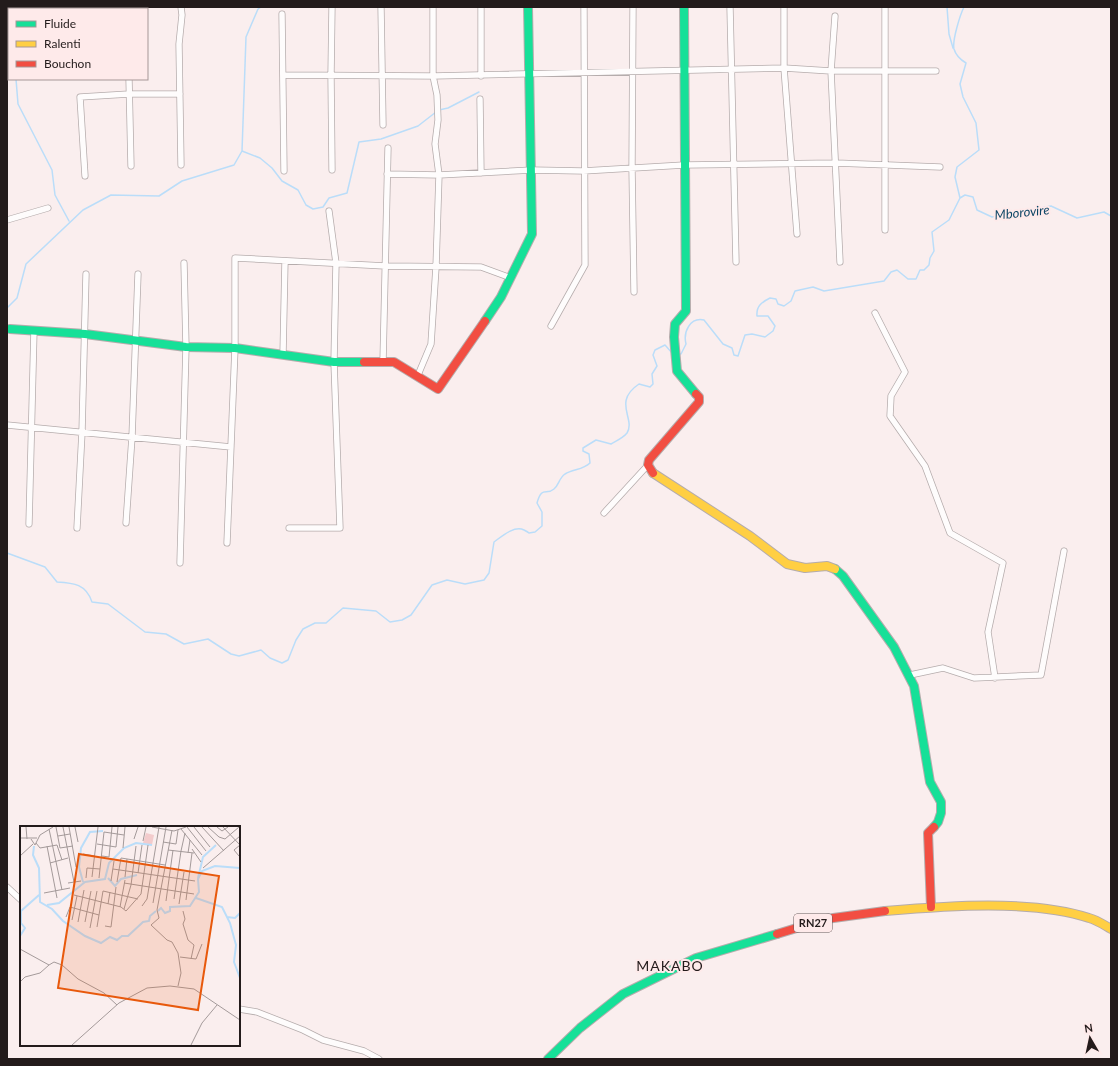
<svg xmlns="http://www.w3.org/2000/svg" width="1118" height="1066" viewBox="0 0 1118 1066" font-family="Lato,sans-serif">
<style>
.lines{fill:none;stroke-linecap:round;stroke-linejoin:round}
.stream{stroke:#baddf9;stroke-width:1.5}
.street-casing{stroke:#b5acac;stroke-width:7}
.fast-casing{stroke:#b5acac;stroke-width:10}
.slow-casing{stroke:#b5acac;stroke-width:10}
.jam-casing{stroke:#b5acac;stroke-width:10}
.street{stroke:#fefcfc;stroke-width:5.5}
.fast{stroke:#16e098;stroke-width:8}
.slow{stroke:#ffcf43;stroke-width:8}
.jam{stroke:#f24e42;stroke-width:8}
.labels{text-anchor:middle;stroke-width:4;stroke-linejoin:round;paint-order:stroke}
.shield{fill:#feeaea;stroke:#655959;stroke-width:1}
.shield-label{font-size:11px;font-weight:bold;fill:#231b1b}
.water-label{font-size:13px;font-style:italic;fill:#0c4565;stroke:#feeaea}
.quarter-label{font-size:14px;letter-spacing:1px;fill:#231b1b;stroke:#feeaea}
.inset-river{fill:none;stroke:#baddf9;stroke-width:2}
.inset-road{fill:none;stroke:#a49a9a;stroke-width:1}
.view{fill:#e8590c;fill-opacity:0.15;stroke:#e8590c;stroke-width:2}
.inset-edge{fill:none;stroke:#231b1b;stroke-width:2}
</style>
<rect width="100%" height="100%" fill="#faeeee"/>
<g class="lines">
<path class="stream" d="M947 7 949 34 953 48
M7 47 9 56
M16 79 18 104 52 170 55 195 69 221
M439 110 448 108 479 92
M242 151 260 158 272 168 282 181 298 190 306 205 313 209 323 207 329 198 347 193 359 142 381 139 418 126 436 112
M960 198 955 177 957 167 979 150 976 123 963 97 960 84 966 63C961 60 956 56 954 49 952 41 960 15 964 7
M7 308 17 298 26 264 83 210 111 195 159 196 182 181 234 165 242 151 246 37 258 9 261 7
M679 354H681L686 344C683 332 690 317 704 320L723 344 732 348 734 355 738 356 745 335 752 334 765 337 773 331 775 326 768 316H757C756 306 762 302 770 298L776 299 778 304 784 306 791 301 795 291 813 287 824 291 884 281 891 272 897 270 908 279H916L920 270H924L929 265 930 258 934 251 932 232 949 220 960 198 965 195 973 197 977 210 992 217 1051 206 1077 218 1104 212 1111 216
M7 553 45 567 57 582C74 583 86 584 92 602L108 604 145 632 166 634 184 644 208 639 231 654 239 656 261 650 270 658 282 663 288 660 296 640 303 629 315 623H326L343 608 376 611 390 622 402 620 411 615 432 585 447 580 465 584 484 580 489 573 494 542C501 537 514 525 524 530 526 531 528 532 529 533L535 532 542 526V512L537 503C542 485 546 496 554 489 559 485 559 478 565 474 573 469 583 470 590 463L589 454 583 451V448L596 440 611 444C616 441 623 438 627 433 636 419 612 402 639 384L650 387 653 384 652 374 657 366 653 355 655 350 665 345 673 354"/>
<defs>
<path id="street" d="M181 7 182 15 179 44 181 165
M332 7 331 75 332 170
M381 7 383 125
M481 7V76
M633 7 632 168 634 292
M730 7 736 262
M784 7V68L797 234
M129 9V7
M282 14 284 171
M835 16 831 71 840 262
M284 75 433 76 784 68 831 71H936
M129 79 131 166
M480 99 481 173
M387 174 439 175 532 170 583 171 684 165 836 163 940 167
M85 176 80 97 129 94H180
M7 220 48 208
M885 230V7
M875 313 905 372 891 396 890 416 925 466 950 533 1003 563 988 632 995 678
M551 326 585 265 584 7
M283 354 285 261
M383 362 388 148
M418 375 431 344 436 267 439 175 435 144 438 120 437 95 433 76V7
M7 425 231 447
M604 513 648 465
M126 523 132 437 138 274
M29 524 34 330
M77 528 82 432 86 274
M289 528H340L334 362 336 263 329 211
M227 543 235 348V258L385 266 481 267 511 278
M180 563 186 347 184 263
M910 675 943 668 974 678 1041 675 1064 551
M7 887 21 900
M239 1009 257 1012 303 1030 323 1040 364 1051 379 1059"/>
<path id="fast" d="M684 7 686 311 675 324 674 337 677 371 696 394
M485 321 501 297 532 234 528 7
M10 329 85 334 186 347 235 348 334 362H364
M835 569 843 576 894 647 914 686 930 782 941 802V813L938 822 934 827
M548 1059 580 1028 623 994 696 958 777 934"/>
<path id="slow" d="M653 473 750 536 787 564 805 568 827 566 835 569
M885 911C945 906 1032 899 1089 918 1097 920 1104 925 1111 929"/>
<path id="jam" d="M364 362H394L438 389 485 321
M653 473 648 465 649 460 699 402V397L696 394
M931 907 928 833 934 827
M777 934 826 919 885 911"/>
</defs>
<use href="#street" class="street-casing"/>
<use href="#fast" class="fast-casing"/>
<use href="#slow" class="slow-casing"/>
<use href="#jam" class="jam-casing"/>
<use href="#street" class="street"/>
<use href="#fast" class="fast"/>
<use href="#slow" class="slow"/>
<use href="#jam" class="jam"/>
</g>
<g class="labels">
<rect class="shield" x="794" y="914" width="38" height="18" rx="3"/>
<g class="shield-label">
<text x="813" y="927">RN27</text>
</g>
<g class="water-label">
<text transform="translate(1022 212) rotate(-6)" y="5">Mborovire</text>
</g>
<g class="quarter-label">
<text x="670" y="971">MAKABO</text>
</g>
</g>
<g transform="translate(20 826)">
<rect width="220" height="220" fill="#faeeee"/>
<path d="M126 7 134 9 132 19 123 17Z" fill="#f3cbcc"/>
<path class="inset-river" d="M14 20 13 29 19 42 20 76 32 83 43 95 65 110 81 117 90 111 97 114 102 110H108L123 96 129 95 130 90 136 85M88 52 95 60 101 53 117 49M178 52 183 31 196 19M63 56 59 41 61 22 70 6 83 5M176 72 202 81 210 97 216 119 214 136 220 152M27 79 39 77 65 56 85 53 89 37 104 22 116 17 132 19M138 85 141 82 145 87 150 85V81L170 80 179 66 178 53 182 45 195 40 220 42M207 91 215 92 220 87M0 110 5 102 1 97V85L19 69"/>
<path class="inset-road" d="M6 1 7 13M36 1 40 22 53 20M43 1 54 56M49 1 56 41M55 1 58 16M132 1 154 5 166 1M167 1 186 25M174 1 190 21M182 1 204 25M188 1 199 11 205 13 219 1M197 1 202 5 208 1M203 1 220 19M29 3 42 64M161 3 182 29M152 4 137 84 139 92 131 99 147 114 152 116 158 127 161 147 158 160M38 10 50 8M0 12H17M11 13 15 19 20 9 33 1M114 13 118 1M123 15 126 1M143 16 156 18 158 4M16 17 20 22 37 19 42 34M77 18 96 21 98 1M27 20 37 72M103 22 105 1M172 23 181 36M148 24 174 27M161 25 165 7M168 27 170 14M63 28 75 30M0 30 13 18M82 30 89 31 92 1M219 30 214 24 220 19M30 37 48 32M183 42 220 10M93 43 175 55M118 47 122 19M72 51 78 1M105 51 107 33M66 52 67 42 80 43M79 52 84 6 104 9M91 55 94 35M97 56 101 32 145 39M48 57 61 55M104 57 174 68M24 67 50 62M54 69 101 81 106 85 121 68 128 19M154 73 161 25M166 74 172 27M146 75 153 24M133 77 146 1M88 78 90 66M159 78 164 46M122 80 127 73 139 1M100 81 105 54M104 83 111 59 116 20M163 85 165 93 163 98 168 114 174 119 171 133M46 91 50 81 79 89M52 94 57 70M58 96 64 64M65 96 71 65M85 100 91 101 96 61M77 101 83 65 118 73M70 102 77 65M0 123 29 139 34 136 42 139 58 153 84 167 97 179M160 131 176 133 182 118M0 156 5 151 20 147 29 139M52 219 99 177 127 162 150 160 174 163 220 194M171 219 182 197 197 179"/>
<path class="view" d="M59 28 199 50 178 184 38 162Z"/>
<rect width="220" height="220" class="inset-edge"/>
</g>
<rect width="1118" height="1066" fill="none" stroke="#231b1b" stroke-width="16"/>
<rect x="8" y="8" width="140" height="72" fill="#feeaea" stroke="#a69797"/>
<rect x="16" y="21" width="20" height="6" fill="#16e098" stroke="#a69797"/>
<text x="44" y="28" font-size="12" fill="#231b1b">Fluide</text>
<rect x="16" y="41" width="20" height="6" fill="#ffcf43" stroke="#a69797"/>
<text x="44" y="48" font-size="12" fill="#231b1b">Ralenti</text>
<rect x="16" y="61" width="20" height="6" fill="#f24e42" stroke="#a69797"/>
<text x="44" y="68" font-size="12" fill="#231b1b">Bouchon</text>
<g transform="translate(1090 1038) rotate(351)" stroke="#feeaea" stroke-width="3" paint-order="stroke">
<path d="M0-3L7 15L0 10L-7 15Z" fill="#231b1b"/>
<text y="-6" font-size="11" font-weight="bold" text-anchor="middle" fill="#231b1b">N</text>
</g>
</svg>
